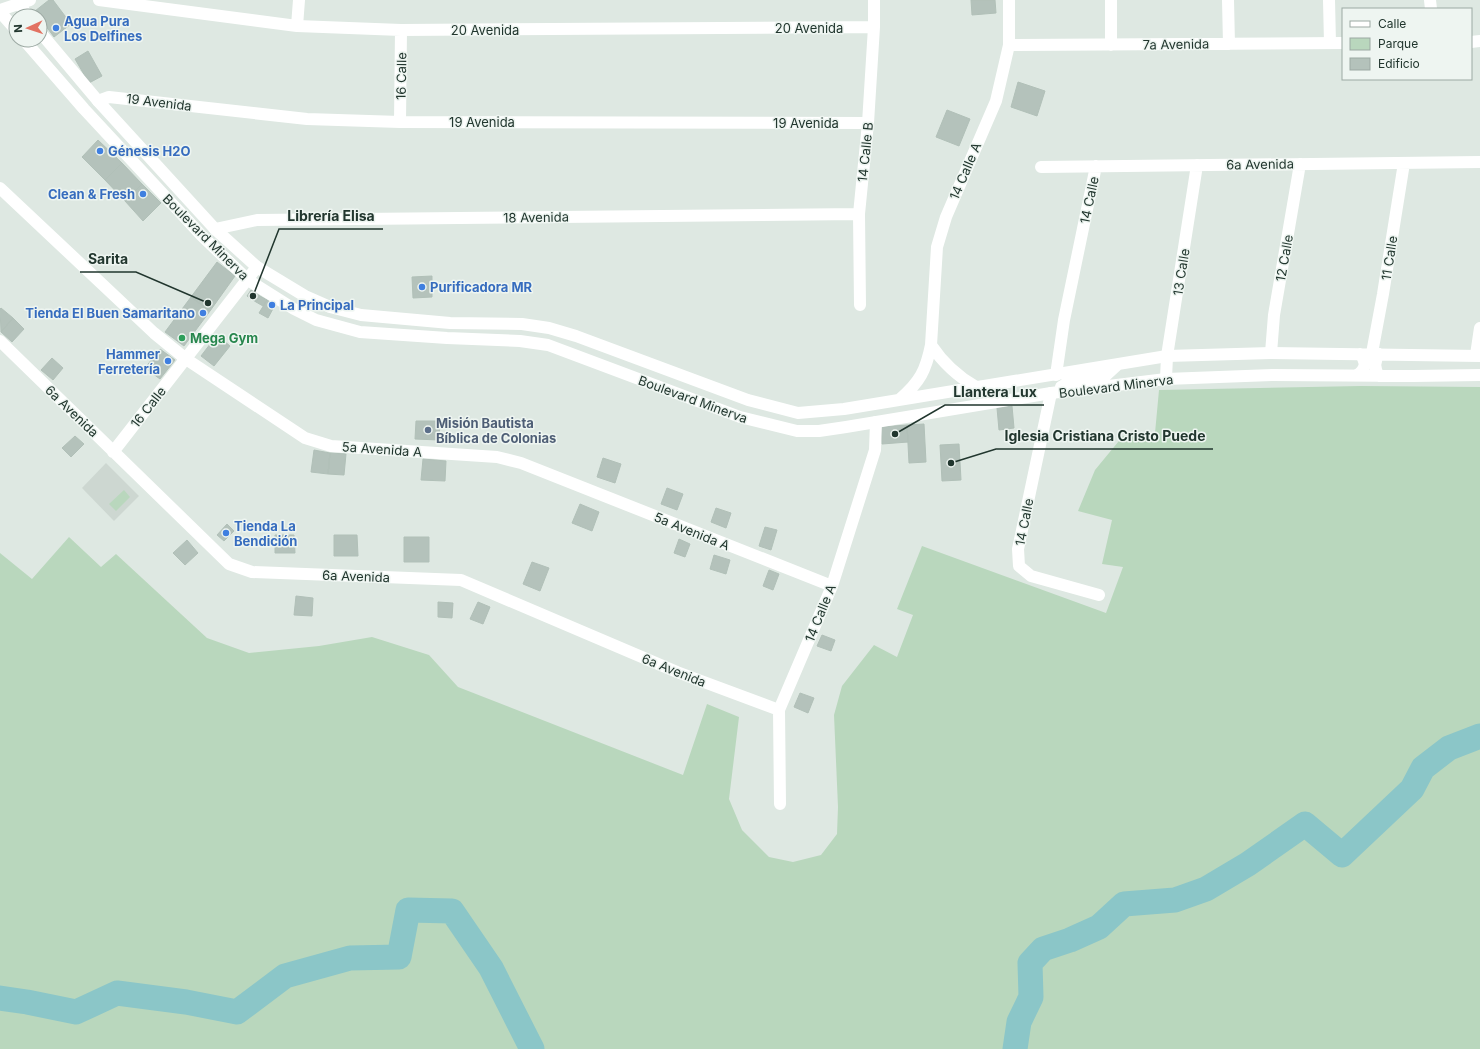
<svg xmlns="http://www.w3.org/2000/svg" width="1480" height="1049" viewBox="0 0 1480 1049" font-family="Inter,sans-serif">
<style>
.built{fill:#cdd7d1}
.green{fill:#b9d7bd}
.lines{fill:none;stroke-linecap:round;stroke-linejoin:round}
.river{stroke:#8bc6c8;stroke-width:25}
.building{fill:#b4c2bb;stroke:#b1c0b8}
.minor{stroke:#fff;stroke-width:12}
.tertiary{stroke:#fff;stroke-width:12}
.shop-dot{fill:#3f7fe0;stroke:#eef5f1;stroke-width:1.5}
.leisure-dot{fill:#2e9e5b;stroke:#eef5f1;stroke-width:1.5}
.service-dot{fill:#5c6f8a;stroke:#eef5f1;stroke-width:1.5}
.labels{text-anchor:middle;stroke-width:3;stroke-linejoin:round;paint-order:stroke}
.shop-label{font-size:13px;font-weight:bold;fill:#366cbe;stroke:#eef5f1;text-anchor:start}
.street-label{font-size:13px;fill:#21362e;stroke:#eef5f1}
.leisure-label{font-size:13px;font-weight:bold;fill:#27864d;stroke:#eef5f1;text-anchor:start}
.service-label{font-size:13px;font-weight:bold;fill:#4e5e75;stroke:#eef5f1;text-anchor:start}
.leader{fill:none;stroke:#21362e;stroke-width:1.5}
.callout-dot{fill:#21362e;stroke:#eef5f1;stroke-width:1.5}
.callout-label{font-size:14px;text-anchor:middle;font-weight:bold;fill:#21362e;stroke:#eef5f1;stroke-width:3;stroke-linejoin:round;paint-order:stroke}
</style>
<rect width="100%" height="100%" fill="#dee8e2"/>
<path class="built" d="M106 463 139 496 114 521 82 488Z"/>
<path class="green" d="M1361 386 1480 387V1049H0V553L32 579 69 537 101 567 116 554 207 638 249 653 319 646 372 637 429 655 458 687 683 775 707 704 739 717 729 799 742 830 769 857 793 862 821 855 837 834 838 807 834 715 842 686 874 645 897 657 913 615 897 609 922 546 1106 613 1123 567 1102 564 1112 520 1078 511 1095 470 1123 436 1155 433 1159 390Z
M124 490 130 497 116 511 109 504Z"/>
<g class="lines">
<path class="river" d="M0 998 27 1002 76 1012 117 993 186 1002 237 1012 285 976 350 958 399 957 408 910 452 911 491 968 532 1049
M1015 1049 1019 1022 1031 997 1030 963 1043 949 1070 940 1099 927 1124 904 1175 900 1206 889 1248 864 1305 824 1342 855 1412 789 1423 768 1449 748 1480 736"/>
</g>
<path class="building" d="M49 0H53L71 24 54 37 40 18V16L35 11Z
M971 0H995L996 13 972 15Z
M88 51 102 76 89 83 75 59Z
M1018 82 1045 91 1037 116 1011 107Z
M947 110 970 119 959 146 936 137Z
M98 140 122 163 105 180 82 157Z
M122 163 142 184 125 201 105 180Z
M142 184 161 203 143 221 125 201Z
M217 262 235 276 210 311 191 297Z
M432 276V297L413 298 412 277Z
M251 290 260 296 256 302 247 296Z
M260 296 267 300 263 306 256 302Z
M191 297 210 311 184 346 165 332Z
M267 300 275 305 268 318 259 313Z
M1 308 13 318 1 332 0 309Z
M13 318 24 329 12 342 1 332Z
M217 335 230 346 214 366 201 356Z
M160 349 175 360 160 379 145 368Z
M52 358 63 368 53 380 41 370Z
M1012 406 1014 428 999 430 997 408Z
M416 421H440L439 440 415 439Z
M924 424 926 462 909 463 907 425Z
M907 425 908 442 882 444 881 427Z
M75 436 84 444 71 457 62 448Z
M959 444 961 480 942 481 940 445Z
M314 450 330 453 328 474 311 472Z
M330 453 346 454 344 475 328 474Z
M603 458 621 464 615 483 597 477Z
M423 459 446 461 445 481 421 480Z
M667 488 683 494 677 510 661 504Z
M580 504 599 512 592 531 572 523Z
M716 508 731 513 726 528 711 522Z
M227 524 234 531 224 541 217 535Z
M765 527 777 530 771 550 759 546Z
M275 535H294L295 553H275Z
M334 535H357L358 556H334Z
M404 537H429V562H404Z
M679 539 690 544 685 557 674 553Z
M187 540 198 553 185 565 173 553Z
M714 555 730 560 726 574 710 569Z
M532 562 549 568 540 591 523 584Z
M769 570 779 574 773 590 763 586Z
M296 596 313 598 312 616 294 615Z
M438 602 453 603 452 618 438 617Z
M478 602 490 607 483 624 470 619Z
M822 635 835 640 831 651 817 646Z
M800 693 814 698 808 713 794 707Z"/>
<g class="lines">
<path class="minor" d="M99 0 297 26 401 30 874 27
M1228 0 1229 44
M1329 0 1330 43
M1430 0 1431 9
M0 10 30 0
M297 26 299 0
M1471 42 1480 41
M1009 45 1343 43
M1111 45V0
M98 101 109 97 307 119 400 122 868 123
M400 122 401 30
M1041 167 1480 162
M0 188 154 333 186 359 305 438 331 446 497 457 521 463 832 586
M215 229 257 220 859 214
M860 305 859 214 868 123 874 27V0
M0 341 229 564 252 572 461 580 677 672 779 710
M1271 353 1274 315 1300 164
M1372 353 1383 294 1404 163
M1476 355 1480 328
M1056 375 1064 320 1096 166
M1166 379 1167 356 1197 165
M1051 393 1018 549 1019 566 1031 576 1099 595
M113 452 257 267
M780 804 779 710 832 586 875 450 876 422"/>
<path class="tertiary" d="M18 0 27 16
M0 12 16 30
M40 32 98 101 215 229 257 267 305 296 330 307 361 315 450 323 522 324 549 328 576 336 748 400 798 413 844 409 1167 356 1271 353 1480 356
M24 40 84 109 202 236 248 280 294 309 316 320 360 332 447 338 520 341 548 345 740 417 797 431H819L846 427 1051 393 1166 379 1273 375 1413 376 1480 375
M931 345C943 363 957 376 976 387
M1379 354C1374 362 1374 368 1379 376
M1357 375C1366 369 1367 362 1360 354
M1061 387 1066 384 1105 376 1117 365
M900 399C920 382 926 370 931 345L937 247 946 217 996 101 1009 45V0"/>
</g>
<g class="shop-dot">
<circle cx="56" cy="28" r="4"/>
<circle cx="100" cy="151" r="4"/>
<circle cx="143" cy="194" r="4"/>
<circle cx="422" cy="287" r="4"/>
<circle cx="272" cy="305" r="4"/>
<circle cx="203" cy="313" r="4"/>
<circle cx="168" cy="361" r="4"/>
<circle cx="226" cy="533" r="4"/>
</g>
<circle class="leisure-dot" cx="182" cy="338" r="4"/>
<circle class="service-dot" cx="428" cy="430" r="4"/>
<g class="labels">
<g class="shop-label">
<text x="64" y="26">Agua Pura<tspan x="64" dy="15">Los Delfines</tspan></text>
<text x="108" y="156">Génesis H2O</text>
<text x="135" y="199" text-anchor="end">Clean &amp; Fresh</text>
<text x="430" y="292">Purificadora MR</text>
<text x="280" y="310">La Principal</text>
<text x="195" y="318" text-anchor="end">Tienda El Buen Samaritano</text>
<text x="160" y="359" text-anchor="end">Hammer<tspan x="160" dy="15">Ferretería</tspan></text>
<text x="234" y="531">Tienda La<tspan x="234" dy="15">Bendición</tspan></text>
</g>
<g class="street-label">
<text x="809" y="33">20 Avenida</text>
<text x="485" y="35">20 Avenida</text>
<text transform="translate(1176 44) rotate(-1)" y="5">7a Avenida</text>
<text transform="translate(401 76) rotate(-89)" y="5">16 Calle</text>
<text transform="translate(159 102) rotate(7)" y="5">19 Avenida</text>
<text x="482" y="127">19 Avenida</text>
<text x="806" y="128">19 Avenida</text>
<text transform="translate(865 152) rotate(-84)" y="5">14 Calle B</text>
<text transform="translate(1260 164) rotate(-1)" y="5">6a Avenida</text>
<text transform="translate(965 171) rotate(-67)" y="5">14 Calle A</text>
<text transform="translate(1089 200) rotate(-78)" y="5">14 Calle</text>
<text transform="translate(536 217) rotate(-1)" y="5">18 Avenida</text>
<text transform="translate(206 237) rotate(45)" y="5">Boulevard Minerva</text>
<text transform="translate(1284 258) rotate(-80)" y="5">12 Calle</text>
<text transform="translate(1389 258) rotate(-81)" y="5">11 Calle</text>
<text transform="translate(1181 272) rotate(-81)" y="5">13 Calle</text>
<text transform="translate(1116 386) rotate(-7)" y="5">Boulevard Minerva</text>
<text transform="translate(693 399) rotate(20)" y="5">Boulevard Minerva</text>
<text transform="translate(148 407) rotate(-52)" y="5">16 Calle</text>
<text transform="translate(72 411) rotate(44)" y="5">6a Avenida</text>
<text transform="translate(382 449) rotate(4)" y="5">5a Avenida A</text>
<text transform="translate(1024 522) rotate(-79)" y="5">14 Calle</text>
<text transform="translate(692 531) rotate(22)" y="5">5a Avenida A</text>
<text transform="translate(356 576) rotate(2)" y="5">6a Avenida</text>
<text transform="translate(820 613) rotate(-68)" y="5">14 Calle A</text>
<text transform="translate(674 670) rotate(22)" y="5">6a Avenida</text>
</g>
<g class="leisure-label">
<text x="190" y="343">Mega Gym</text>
</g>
<g class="service-label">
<text x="436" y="428">Misión Bautista<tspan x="436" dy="15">Bíblica de Colonias</tspan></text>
</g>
</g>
<path class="leader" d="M253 296L279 229H383M208 303L136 272H80M895 434L945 405H1044M951 463L996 449H1213"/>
<g class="callout-dot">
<circle cx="253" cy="296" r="4"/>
<circle cx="208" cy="303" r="4"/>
<circle cx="895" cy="434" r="4"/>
<circle cx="951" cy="463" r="4"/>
</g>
<g class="callout-label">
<text x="331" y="221">Librería Elisa</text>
<text x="108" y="264">Sarita</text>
<text x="995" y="397">Llantera Lux</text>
<text x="1105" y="441">Iglesia Cristiana Cristo Puede</text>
</g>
<rect x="1342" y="8" width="130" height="72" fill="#eef5f1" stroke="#9ca9a3"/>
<rect x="1350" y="21" width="20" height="6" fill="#ffffff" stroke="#9ca9a3"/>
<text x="1378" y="28" font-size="12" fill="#21362e">Calle</text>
<rect x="1350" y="38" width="20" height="12" fill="#b9d7bd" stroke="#9ca9a3"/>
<text x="1378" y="48" font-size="12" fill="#21362e">Parque</text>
<rect x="1350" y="58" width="20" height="12" fill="#b4c2bb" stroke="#9ca9a3"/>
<text x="1378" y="68" font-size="12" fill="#21362e">Edificio</text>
<g transform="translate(28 28) rotate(267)"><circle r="19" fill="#eef5f1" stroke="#9ca9a3"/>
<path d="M0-3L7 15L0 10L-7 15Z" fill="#e27262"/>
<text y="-6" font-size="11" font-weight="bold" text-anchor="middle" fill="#21362e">N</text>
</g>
</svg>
